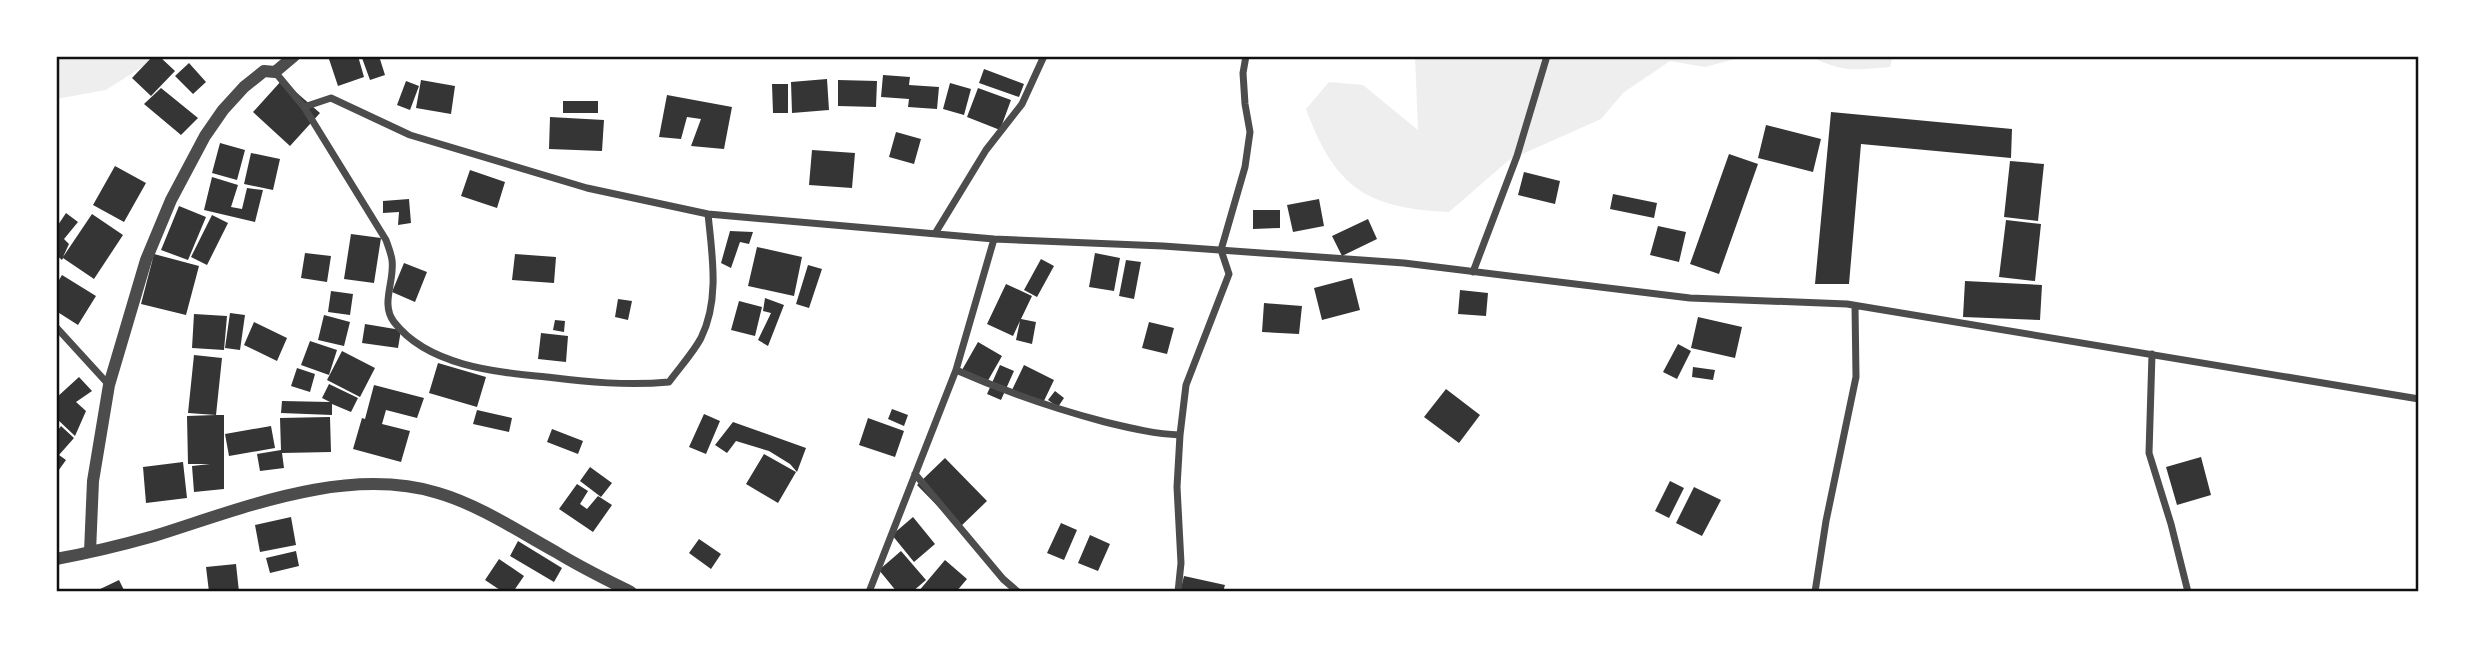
<svg xmlns="http://www.w3.org/2000/svg" width="2475" height="648" viewBox="0 0 2475 648" font-family="'Fira Sans',sans-serif">
<style>
.green{fill:#eee}
.building{fill:#353535}
.lines{fill:none;stroke-linecap:round;stroke-linejoin:round}
.minor{stroke:#4c4c4c;stroke-width:7}
.tertiary{stroke:#4c4c4c;stroke-width:12}
.neatline{fill:none;stroke:#111;stroke-width:2.5}
</style>
<rect width="100%" height="100%" fill="#fff"/>
<path class="green" d="M56 56H159L106 90 56 99Z
M1415 56H1746L1705 67 1670 61 1623 93 1601 119 1509 160 1449 212C1365 208 1335 187 1306 109L1329 82 1363 85 1418 130Z
M1810 56H1893L1890 67C1854 70 1843 73 1810 56Z"/>
<path class="building" d="M153 56H159L175 71 151 96 132 78Z
M328 56H358L364 77 338 86Z
M370 56H379L385 75 370 80 362 58Z
M189 63 206 82 193 94 175 76Z
M984 69 1024 84 1019 97 979 83Z
M883 75 910 77 909 85 939 87 937 109 908 107 909 99 881 97Z
M827 79 829 110 792 113 791 82Z
M282 80 320 113 290 146 253 112Z
M421 80 455 86 451 114 416 108Z
M838 80 877 81 876 107 838 106Z
M406 81 419 86 410 110 397 105Z
M950 83 971 89 964 115 943 109Z
M772 84H788V113H773Z
M161 88 198 118 181 135 144 104Z
M978 88 1011 100 1000 130 967 117Z
M667 95 732 107 724 149 691 146 701 119 687 117 681 139 659 137Z
M563 101H598V113H563Z
M1831 112 2012 129 2011 158 1861 144 1849 284H1815Z
M550 117 604 120 602 151 549 149Z
M1766 125 1821 139 1813 172 1758 158Z
M896 132 921 139 914 164 889 157Z
M220 143 245 150 237 180 212 173Z
M812 150 855 153 852 188 809 185Z
M251 153 280 159 273 190 244 184Z
M1729 154 1758 164 1719 274 1690 264Z
M2010 161 2044 164 2038 221 2004 217Z
M115 166 146 183 124 222 93 205Z
M470 170 505 182 497 208 461 196Z
M1524 172 1560 181 1555 204 1518 195Z
M212 177 238 185 231 207 242 209 247 188 263 190 255 222 204 210Z
M1613 194 1657 203 1654 218 1610 209Z
M409 199 411 223 398 225 399 212 383 213V201Z
M1319 199 1324 226 1293 232 1287 205Z
M179 206 206 217 188 260 161 250Z
M1253 210H1280V228L1253 229Z
M66 213 78 222 64 239 69 244 63 257 92 214 123 235 94 279 63 258 62 260 56 255V228Z
M212 215 228 223 207 265 191 257Z
M1368 219 1377 239 1342 256 1332 236Z
M2006 220 2041 224 2035 281 1999 277Z
M1658 226 1686 232 1679 262 1650 255Z
M730 231 753 232 749 244 740 242 731 268 721 263Z
M351 234 381 238 374 283 344 279Z
M757 247 802 257 794 296 748 286Z
M305 253 331 256 327 282 301 278Z
M1095 253 1120 258 1114 291 1089 287Z
M154 254 199 266 186 315 141 304Z
M515 254 556 257 554 283 512 280Z
M1041 259 1054 266 1037 297 1024 290Z
M1126 260 1141 262 1134 299 1119 296Z
M404 263 427 272 415 302 392 292Z
M808 265 822 269 809 308 796 304Z
M62 275 96 296 78 325 56 311V285Z
M1352 278 1360 310 1322 320 1314 288Z
M1965 281 2042 285 2040 320 1963 317Z
M1006 284 1032 296 1021 319 1036 322 1032 344 1016 340 1020 321 1013 336 987 324Z
M1460 290 1488 293 1486 316 1458 314Z
M331 291 353 294 350 315 328 312Z
M765 298 784 305 768 346 758 340 771 313 763 311Z
M618 299 632 301 628 320 615 317Z
M739 301 762 307 755 336 731 330Z
M1264 303 1302 306 1299 334 1262 332Z
M230 313 245 315 240 350 225 348Z
M194 314 227 316 224 350 192 348Z
M324 315 350 322 344 346 318 340Z
M1698 317 1742 327 1735 358 1691 348Z
M555 320 565 321 564 332 553 330Z
M254 322 287 338 277 361 244 345Z
M1149 322 1174 328 1167 354 1142 348Z
M365 324 401 330 398 348 362 343Z
M541 333 568 336 566 362 538 359Z
M310 341 337 350 329 375 301 365Z
M978 342 1002 356 986 384 962 370Z
M1678 344 1691 351 1677 379 1663 372Z
M342 351 375 368 360 397 327 380Z
M194 355 222 358 216 415H224V489L194 492 192 466 210 464H188L187 416 216 415 188 413Z
M438 363 486 377 477 407 429 393Z
M1000 365 1014 371 1001 400 987 394Z
M1024 365 1054 380 1042 405 1012 390Z
M1693 367 1715 370 1713 380 1692 377Z
M297 368 315 374 310 392 291 386Z
M79 377 92 391 76 402 86 411 75 436 56 418V398Z
M329 384 358 398 351 412 332 404V415L281 413 282 401 330 402 322 398Z
M374 385 424 398 417 418 386 410 382 424 410 431 401 462 353 449 362 418 365 419Z
M1446 389 1480 415 1459 443 1424 417Z
M1055 391 1064 398 1058 407 1048 400Z
M892 409 908 415 904 426 888 419Z
M477 410 512 418 509 432 473 424Z
M704 414 720 421 706 454 689 447Z
M330 417 331 452 282 453 284 468 260 471 257 454 281 450 280 418Z
M868 418 904 431 895 457 859 445Z
M733 422 806 448 797 472 790 464 769 451 736 441 727 453 715 445Z
M61 426 74 438 59 455 66 460 56 474V433Z
M271 426 275 448 229 456 225 434Z
M552 429 583 441 578 454 547 442Z
M764 454 796 472 778 503 746 484Z
M2201 457 2211 495 2177 505 2166 467Z
M945 458 987 501 959 528 917 485Z
M183 462 187 498 146 503 143 467Z
M590 467 612 483 601 497 580 481Z
M1670 481 1684 488 1669 518 1655 511Z
M577 484 588 491 580 504 587 509 598 496 612 505 593 532 559 509Z
M1694 487 1721 500 1702 536 1676 523Z
M291 517 296 545 260 552 255 525Z
M913 517 935 544 914 562 892 535Z
M1061 523 1077 530 1064 560 1047 553Z
M1090 535 1110 544 1098 571 1078 563Z
M699 539 721 554 711 569 689 553Z
M518 541 562 568 554 582 510 556Z
M296 551 299 566 270 573 266 558Z
M901 551 926 580 912 592H897L879 570Z
M499 559 524 576 513 592H503L485 580Z
M945 560 967 579 956 592H918Z
M236 564 239 592H209L206 567Z
M1184 576 1225 585 1223 592H1180Z
M119 580 125 592H94Z"/>
<g class="lines">
<path class="minor" d="M275 72 304 107 331 98 410 135 587 188 708 214 994 239 1163 246 1404 263 1690 298 1847 304 2419 399
M304 107 386 240C388 246 391 253 392 260 395 281 380 304 394 322 428 366 496 372 547 377 587 382 628 386 669 382 680 367 693 353 701 338 720 300 712 254 708 214
M936 232 986 150 1022 104 1044 56
M1473 272 1517 156 1547 56
M56 327 109 385
M2152 354 2149 453 2171 524 2188 592
M956 370C1006 392 1052 408 1105 422 1130 428 1154 434 1180 435
M915 474 1003 579 1018 592
M869 592 956 370 994 239
M1178 592 1181 563 1177 487 1180 435 1186 385 1229 274 1221 250 1245 167 1250 132 1245 104 1243 73 1246 56
M1815 592 1826 521 1856 377 1855 306"/>
<path class="tertiary" d="M90 552 93 481 109 385 146 260 171 200 205 136 223 110 244 87 264 71 275 72 294 56
M56 559C89 553 122 545 154 536 241 509 346 465 438 493 479 505 518 531 556 552 580 567 605 579 631 592"/>
</g>
<rect width="2475" height="648" fill="none" stroke="#ffffff" stroke-width="116"/>
<rect x="58" y="58" width="2359" height="532" class="neatline"/>
</svg>
